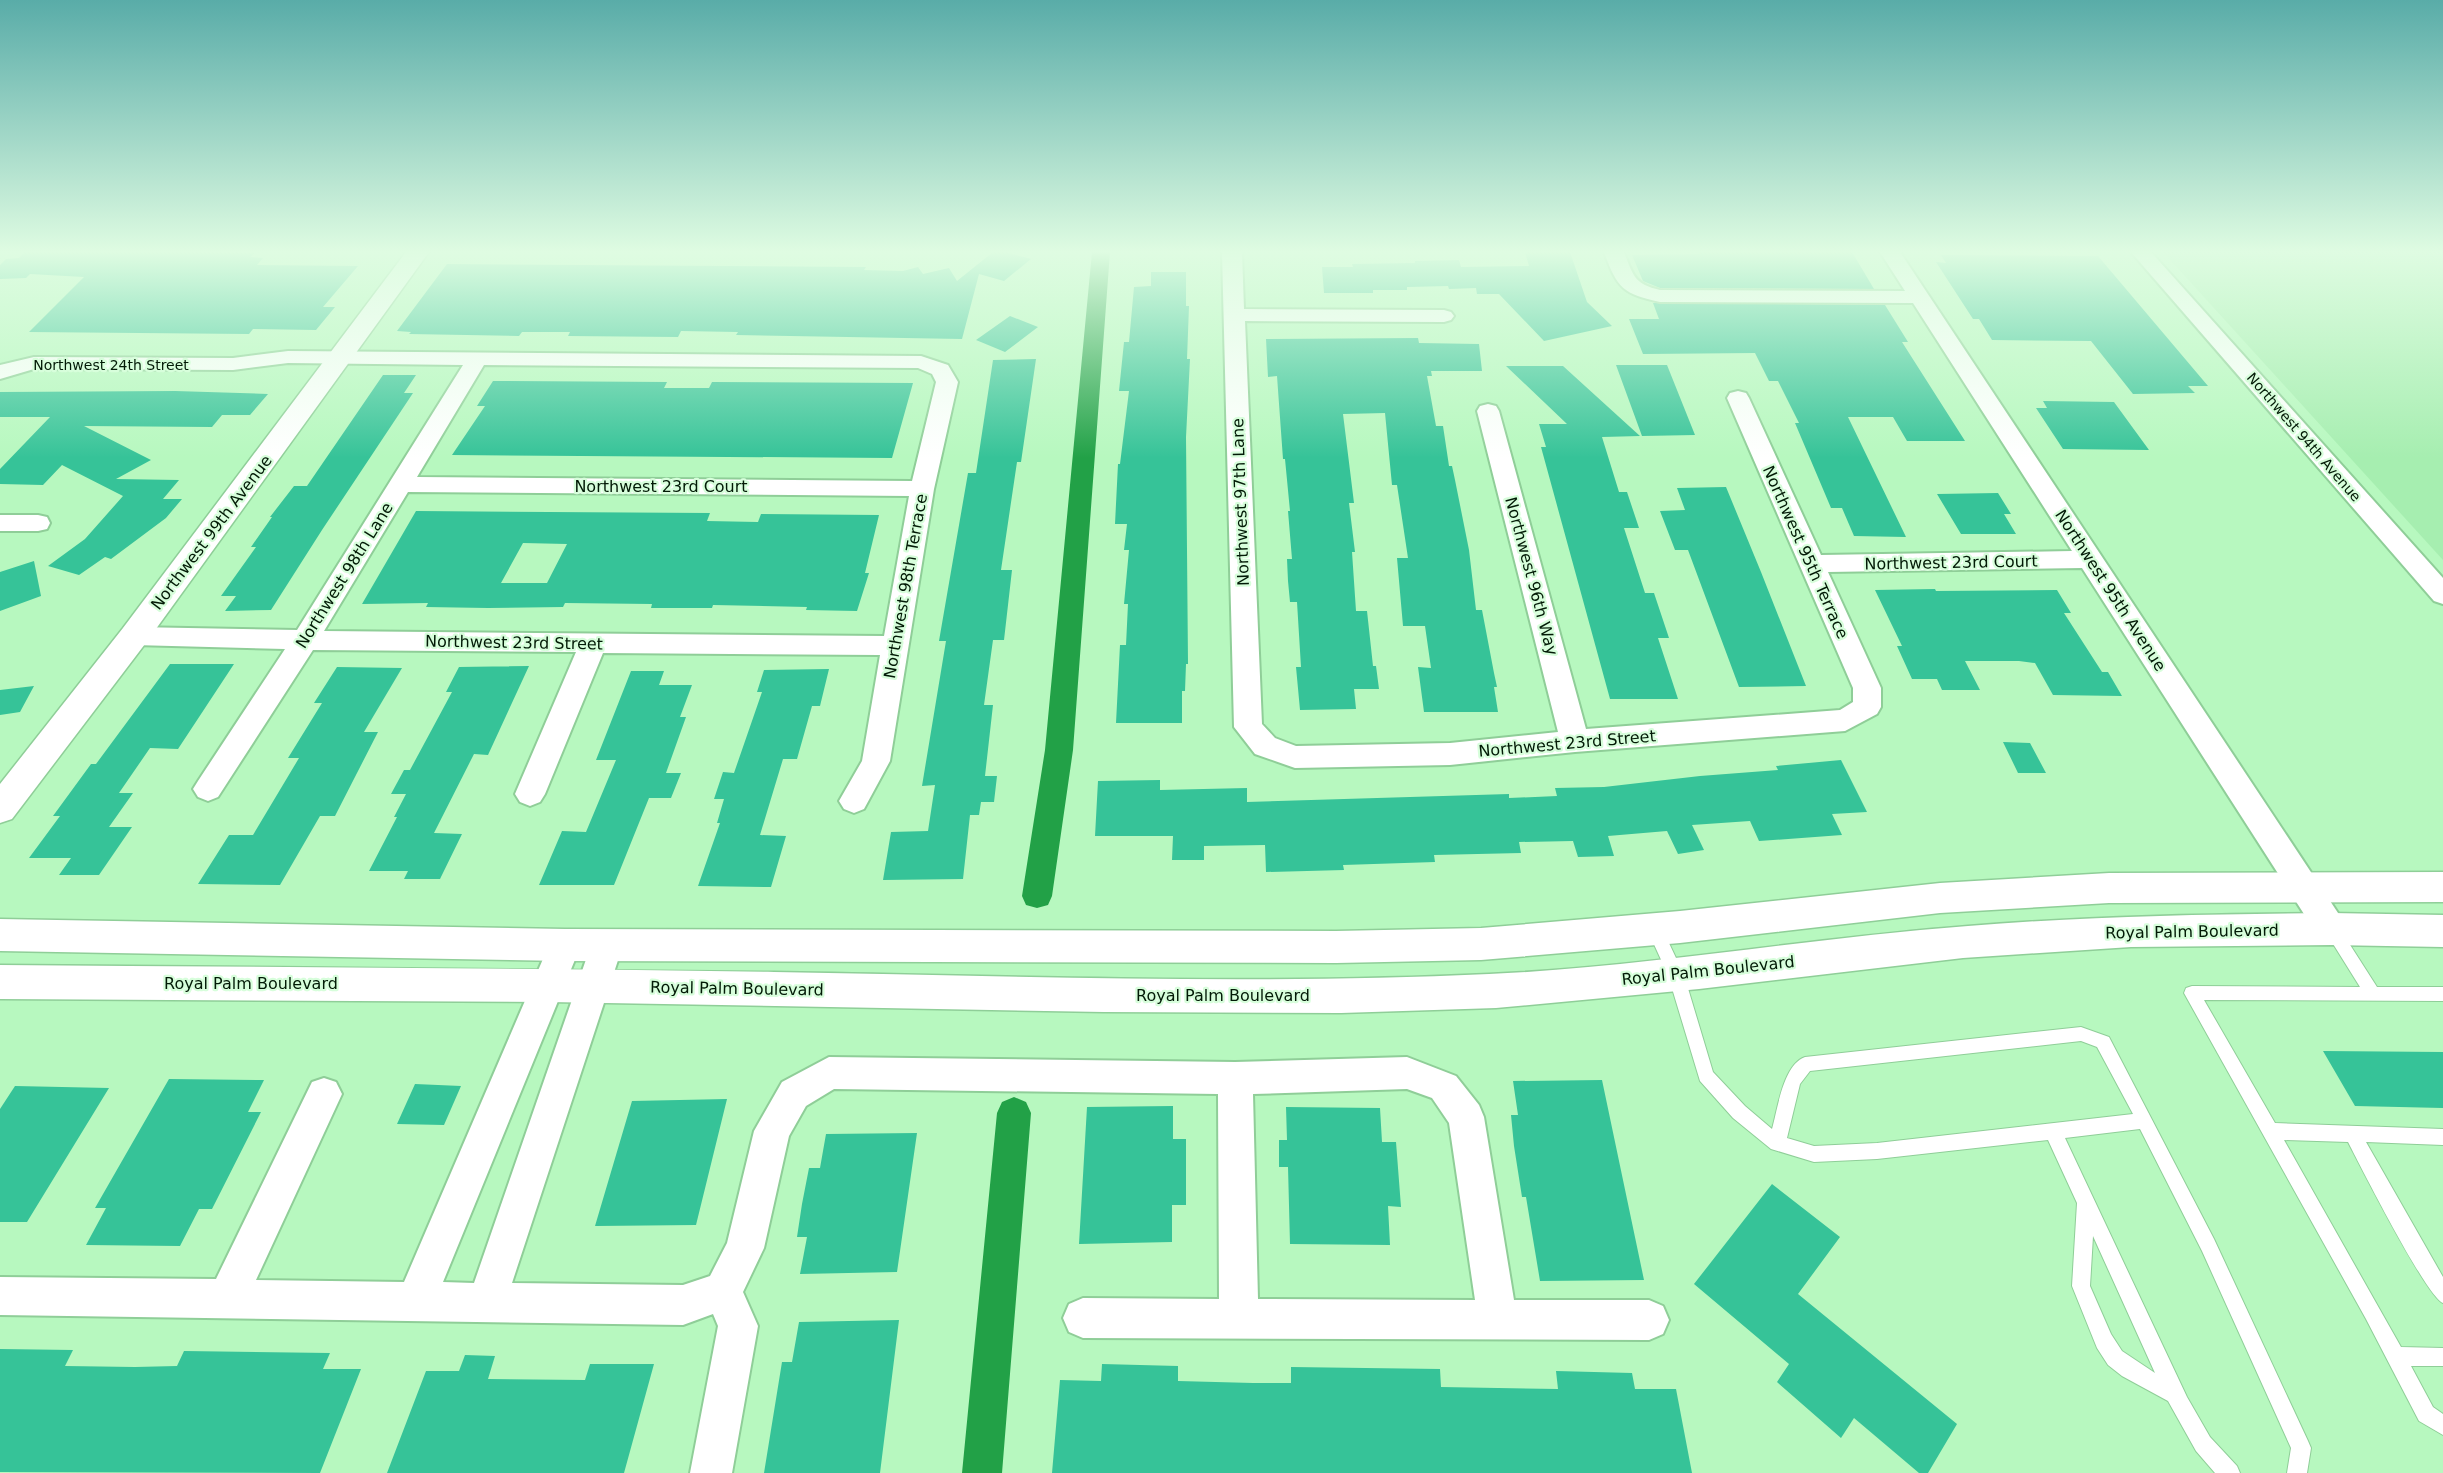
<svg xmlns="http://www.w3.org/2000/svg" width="2443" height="1473" viewBox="0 0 2443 1473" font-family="'DejaVu Sans',sans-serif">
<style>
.built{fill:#a6eeb0}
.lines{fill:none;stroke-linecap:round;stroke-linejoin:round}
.canal{fill:#22a147;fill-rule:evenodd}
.building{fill:#36c398;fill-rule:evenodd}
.service-casing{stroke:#8fce98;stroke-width:2}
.minor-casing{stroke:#8fce98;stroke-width:4}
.tertiary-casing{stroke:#8fce98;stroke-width:3}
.secondary-casing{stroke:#8fce98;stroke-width:3}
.service{fill:#fff;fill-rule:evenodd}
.minor{fill:#fff;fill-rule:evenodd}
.tertiary{fill:#fff;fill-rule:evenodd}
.secondary{fill:#fff;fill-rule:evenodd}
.labels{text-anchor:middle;stroke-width:4.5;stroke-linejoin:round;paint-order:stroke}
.far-street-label{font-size:14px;fill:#021a06;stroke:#d7fedb}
.street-label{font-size:16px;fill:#021a06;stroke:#d7fedb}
</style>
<rect width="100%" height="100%" fill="#b7f8bf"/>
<path class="built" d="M2163 252H2443V560Z"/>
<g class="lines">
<path class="canal" d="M1092 252H1110L1073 750 1052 896 1048 905 1037 908 1026 905 1022 896 1045 750Z
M1014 1097 1026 1102 1031 1113 1002 1473H962L997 1113 1002 1102Z"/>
</g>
<path class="building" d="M25 252 255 253 250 257 263 258 257 265 358 266 323 307H335L316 330 253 329 249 334 29 332 84 277 30 274 26 278 0 279V265L6 259 19 258Z
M993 252H1005L1031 259 1004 281 979 274 962 339 736 335 738 332 681 331 678 337 568 336 570 332H522L519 336 409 334 411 332 397 331 447 264 866 267 864 270 903 271 918 267 923 274 949 268 957 281Z
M1525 252H1570L1587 302 1612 326 1544 341 1499 294H1477L1476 288 1449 289 1448 286 1407 287V290H1373V293H1324L1322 267H1353L1352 264 1415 263V261L1459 260 1461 267 1529 266Z
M1698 252H1852L1874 289 1660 288 1643 281 1632 255 1699 254Z
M1941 255 2098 256 2208 386H2188L2195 393 2133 394 2091 341 1992 340 1979 319H1973L1936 262 1946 263Z
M1151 272H1186V306H1189L1187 359H1190L1186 437 1188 664H1186L1185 691H1182V723H1116L1120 645H1126L1128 604H1124L1129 550H1124L1127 524H1115L1118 464H1120L1129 391H1119L1124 342H1129L1134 287 1151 286Z
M1653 303 1885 305 1908 342H1902L1965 441H1907L1893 417H1848L1906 537 1854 536 1842 508H1831L1795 423H1799L1778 381H1769L1755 353 1643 354 1629 319H1659Z
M1010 316 1038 327 1005 352 976 340Z
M1418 338 1419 343 1479 344 1482 371H1431L1432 376H1427L1436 426H1443L1449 466H1452L1455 480 1469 550 1476 610H1482L1494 673 1497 687H1494L1498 712H1424L1418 667 1431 668 1425 626H1403L1397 558H1408L1397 485H1392L1385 413 1343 414 1354 503H1349L1355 552H1352L1356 611H1367L1373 666H1376L1379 689H1354L1356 709 1300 710 1296 667H1301L1297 602H1290L1288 581 1287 559H1292L1288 511H1290L1285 459H1283L1277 376 1268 377 1266 339Z
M1036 359 1021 462H1017L1001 570H1012L1004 640H993L984 705H993L985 776H997L994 802H981L979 815H970L963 879 883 880 891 832 928 831 935 785 922 786 946 641H939L968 473H976L993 360Z
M1616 365H1667L1695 435 1642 436Z
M1506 366H1563L1640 436 1602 437 1619 492H1627L1639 528H1624L1645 593H1654L1669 638H1658L1678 699H1610L1541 447H1546L1539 424H1567Z
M383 375H416L404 393H413L322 530 271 610 225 611 236 596H221L256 547H251L272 517H270L294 486H307Z
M493 381 667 382 664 388H709L712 382 913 383 892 458 452 455 485 406H477Z
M175 391 268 394 250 415H222L212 427 84 426 151 460 116 479 179 480 163 499H182L166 518 111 559 105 557 79 575 48 566 85 539 123 496 62 465 43 485 0 484V469L50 417H0V392Z
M2043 401 2114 402 2149 450 2063 449 2036 408H2047Z
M1726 487 1761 572 1806 686 1739 687 1688 550H1675L1660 511 1685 510 1677 488Z
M1998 493 2011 514H2004L2016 534H1961L1937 494Z
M416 511 710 513 707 521 758 522 761 514 879 515 865 573H869L857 611 806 610 807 607 713 605 712 608H651L652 604 565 603 563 607 488 608 426 607 428 603 362 604ZM523 543 567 544 547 583H501Z
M34 561 41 596 0 611V572Z
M1935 589 1936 591 2057 590 2071 613H2064L2102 672H2108L2122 696 2053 695 2035 663 2019 661H1965L1980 690H1942L1937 679H1912L1897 646H1902L1875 590Z
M170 664H234L178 749 150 748 119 793H133L109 827H132L99 875H59L71 858H29L60 816H53L91 764H96Z
M529 666 488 755 474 754 434 833 462 834 440 879H404L408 871H369L397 817H394L406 794H391L404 770H410L452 692H446L459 667Z
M337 667 402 668 364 732H378L335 816H320L280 885 198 884 229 835H253L299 758H288L322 703H314Z
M829 669 820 706H812L797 759H783L760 835 786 836 771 887 698 886 720 823H717L724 799H714L723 772 734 773 762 692H757L764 670Z
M631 671H664L659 685H692L680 717H686L666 773H681L671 798H649L614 885H539L562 831 586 832 616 760H596Z
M34 686 20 712 0 715V690Z
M2003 742 2030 743 2046 773H2018Z
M1841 760 1867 812 1832 814 1842 835 1759 841 1750 821 1692 825 1704 850 1678 854 1667 831 1608 836 1614 856 1578 857 1573 841 1519 842 1521 853 1434 855 1435 862 1343 865 1344 870 1266 872 1265 845 1204 846V860H1172L1173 836H1095L1098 781 1160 780V790L1247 788V802L1509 794V798L1557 796 1555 788 1604 787 1700 776 1778 770 1776 766Z
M2323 1051 2443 1052V1108L2355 1106Z
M169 1079 264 1080 248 1112H261L212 1209H199L180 1246 86 1245 106 1208H95Z
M1602 1080 1644 1280 1540 1281 1526 1197H1522L1514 1146 1511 1115H1518L1513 1081Z
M415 1084 461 1086 444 1125 397 1124Z
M15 1086 109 1088 27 1222H0V1109Z
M727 1099 696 1225 595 1226 632 1101Z
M1173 1106V1139H1186V1205H1172V1242L1079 1244 1087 1107Z
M1286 1107 1380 1108 1382 1142H1396L1401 1207 1388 1206 1390 1245 1290 1244 1288 1167H1279V1140H1287Z
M917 1133 897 1272 800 1274 807 1237H797L802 1204 809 1168H820L826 1134Z
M1772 1184 1840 1237 1798 1294 1957 1424 1928 1473H1919L1854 1418 1841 1438 1777 1382 1789 1364 1694 1284Z
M899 1320 880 1473H764L782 1362H792L799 1322Z
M0 1349 73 1350 65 1366 135 1367 177 1366 184 1351 330 1353 323 1369H361L320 1473 0 1472Z
M465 1355 495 1356 488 1379 585 1380 590 1364H654L624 1473H387L426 1371H459Z
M1102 1364 1178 1366V1381L1253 1383H1291V1367L1440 1369 1441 1387 1558 1389 1556 1371 1632 1373 1635 1389H1676L1692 1473H1052L1060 1380 1101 1381Z"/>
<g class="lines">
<defs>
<path id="service" d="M1655 923 1660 924 1684 975 1713 1072 1745 1106 1772 1129C1778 1108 1783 1065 1805 1057L2081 1027 2109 1037 2214 1239 2308 1441 2311 1448 2307 1473H2287L2291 1448 2202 1251 2140 1129 2065 1138 2187 1397 2210 1437 2237 1466 2240 1473H2215L2196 1451 2168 1401 2122 1376 2108 1365 2097 1348 2072 1286 2077 1203 2048 1140 1877 1159 1814 1162 1771 1149 1733 1118 1700 1081 1668 975 1647 929 1650 924ZM2081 1041 2097 1047 2133 1114 1877 1143 1814 1146 1787 1138 1800 1084 1810 1071ZM2093 1236 2155 1373 2122 1351 2111 1334 2090 1286Z
M2333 925 2338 926 2377 987H2443V1001L2204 1000 2275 1123 2443 1129V1145L2366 1142 2443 1277V1303C2426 1296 2361 1167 2348 1142L2284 1140 2401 1347 2443 1348V1366H2411L2433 1407 2443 1414V1435L2419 1421 2366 1319 2184 993 2186 988 2192 986 2360 987 2325 931 2328 926Z"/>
<path id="minor" d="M1222 252H1242L1244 309 1444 310 1451 312 1454 316 1451 320 1444 322 1245 321 1262 724 1275 738 1296 746 1450 743 1558 732 1477 411 1480 406 1488 404 1496 406 1499 411 1586 729 1840 710 1853 702V688L1727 398 1730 393 1738 391 1746 393 1749 398 1821 555 2072 551 1913 303 1660 302C1623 294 1617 288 1604 252H1624C1633 275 1634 284 1660 290L1905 291 1880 252H1900L2342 919 2347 929 2342 939 2331 943 2320 939 2082 568 1828 572 1881 688V707L1877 714 1845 731 1575 752 1450 765 1295 768 1255 754 1234 727Z
M2131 252H2151L2443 578V604L2434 601Z
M288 351 921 356 948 365 958 382 934 489 890 761 864 809 854 813 844 809 839 801 862 761 880 655 603 653 545 794 540 802 530 806 520 802 515 794 576 652 313 650 218 797 208 801 198 797 193 789 198 781 285 649 134 645 125 643 121 636 125 629 134 627 297 630 463 365 288 363 233 370 34 369 0 379V365L34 357 233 358ZM484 365 918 368 932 374 936 382 912 481 417 477ZM408 492 909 496 884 636 324 631Z
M0 515H38L47 517 50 523 47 529 38 531H0Z
M565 931 576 935 581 945 443 1282 474 1283 591 945 596 935 607 931 618 935 623 945 512 1283 683 1285 710 1276 727 1243 754 1131 782 1082 829 1057 1235 1062 1407 1057 1456 1076 1479 1105 1484 1117 1514 1300H1649L1663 1306 1669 1320 1663 1334 1649 1340 1083 1338 1069 1332 1063 1318 1069 1304 1083 1298 1219 1299 1218 1094 834 1089 806 1106 789 1136 764 1248 743 1292 758 1326 732 1473H690L718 1326 713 1314 683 1325 0 1315V1277L216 1279 312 1082 324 1078 336 1082 342 1094 256 1280 404 1282 549 945 554 935ZM1407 1089 1432 1098 1449 1123 1475 1300 1258 1299 1253 1094Z"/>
<path id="tertiary" d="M406 252H429L145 644 12 819 0 823V784L123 628Z"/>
<path id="secondary" d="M2443 872V902L2109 903 1940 913 1680 943 1481 960 1336 963 565 961 0 951V919L565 929 1336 931 1481 928 1680 911 1940 883 2109 873Z
M2331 913 2443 915V947L2331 945 2131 947 1963 958 1699 989 1496 1008 1341 1013 1104 1012 549 1002 0 999V965C258 967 516 968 774 972 1012 976 1251 985 1489 974 1649 967 1808 938 1968 926 2089 916 2210 914 2331 913Z"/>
</defs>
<use href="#service" class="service-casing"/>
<use href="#minor" class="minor-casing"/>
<use href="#tertiary" class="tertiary-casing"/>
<use href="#secondary" class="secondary-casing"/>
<use href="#service" class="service"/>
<use href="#minor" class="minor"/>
<use href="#tertiary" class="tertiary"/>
<use href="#secondary" class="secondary"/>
</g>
<linearGradient id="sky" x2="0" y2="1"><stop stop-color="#59aca8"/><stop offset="0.55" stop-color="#dffce2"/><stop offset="1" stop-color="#dffce2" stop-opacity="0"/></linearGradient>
<rect width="2443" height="458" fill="url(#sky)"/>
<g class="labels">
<g class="far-street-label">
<text x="111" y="370">Northwest 24th Street</text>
<text transform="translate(2304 437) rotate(49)" y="5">Northwest 94th Avenue</text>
</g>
<g class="street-label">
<text x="661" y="492">Northwest 23rd Court</text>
<text transform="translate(1240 502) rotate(-92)" y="6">Northwest 97th Lane</text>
<text transform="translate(211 532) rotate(-53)" y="6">Northwest 99th Avenue</text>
<text transform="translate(1806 552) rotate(66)" y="6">Northwest 95th Terrace</text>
<text transform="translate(1951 562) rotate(-1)" y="6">Northwest 23rd Court</text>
<text transform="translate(344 575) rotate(-58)" y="6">Northwest 98th Lane</text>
<text transform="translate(1532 576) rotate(75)" y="6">Northwest 96th Way</text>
<text transform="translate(905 586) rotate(-80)" y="6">Northwest 98th Terrace</text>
<text transform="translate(2111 590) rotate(57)" y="6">Northwest 95th Avenue</text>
<text transform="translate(514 642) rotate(1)" y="6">Northwest 23rd Street</text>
<text transform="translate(1567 743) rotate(-5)" y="6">Northwest 23rd Street</text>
<text transform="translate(2192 931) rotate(-1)" y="6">Royal Palm Boulevard</text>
<text transform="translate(1708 970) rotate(-6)" y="6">Royal Palm Boulevard</text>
<text x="251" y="989">Royal Palm Boulevard</text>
<text transform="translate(737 988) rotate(1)" y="6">Royal Palm Boulevard</text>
<text x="1223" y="1001">Royal Palm Boulevard</text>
</g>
</g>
</svg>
